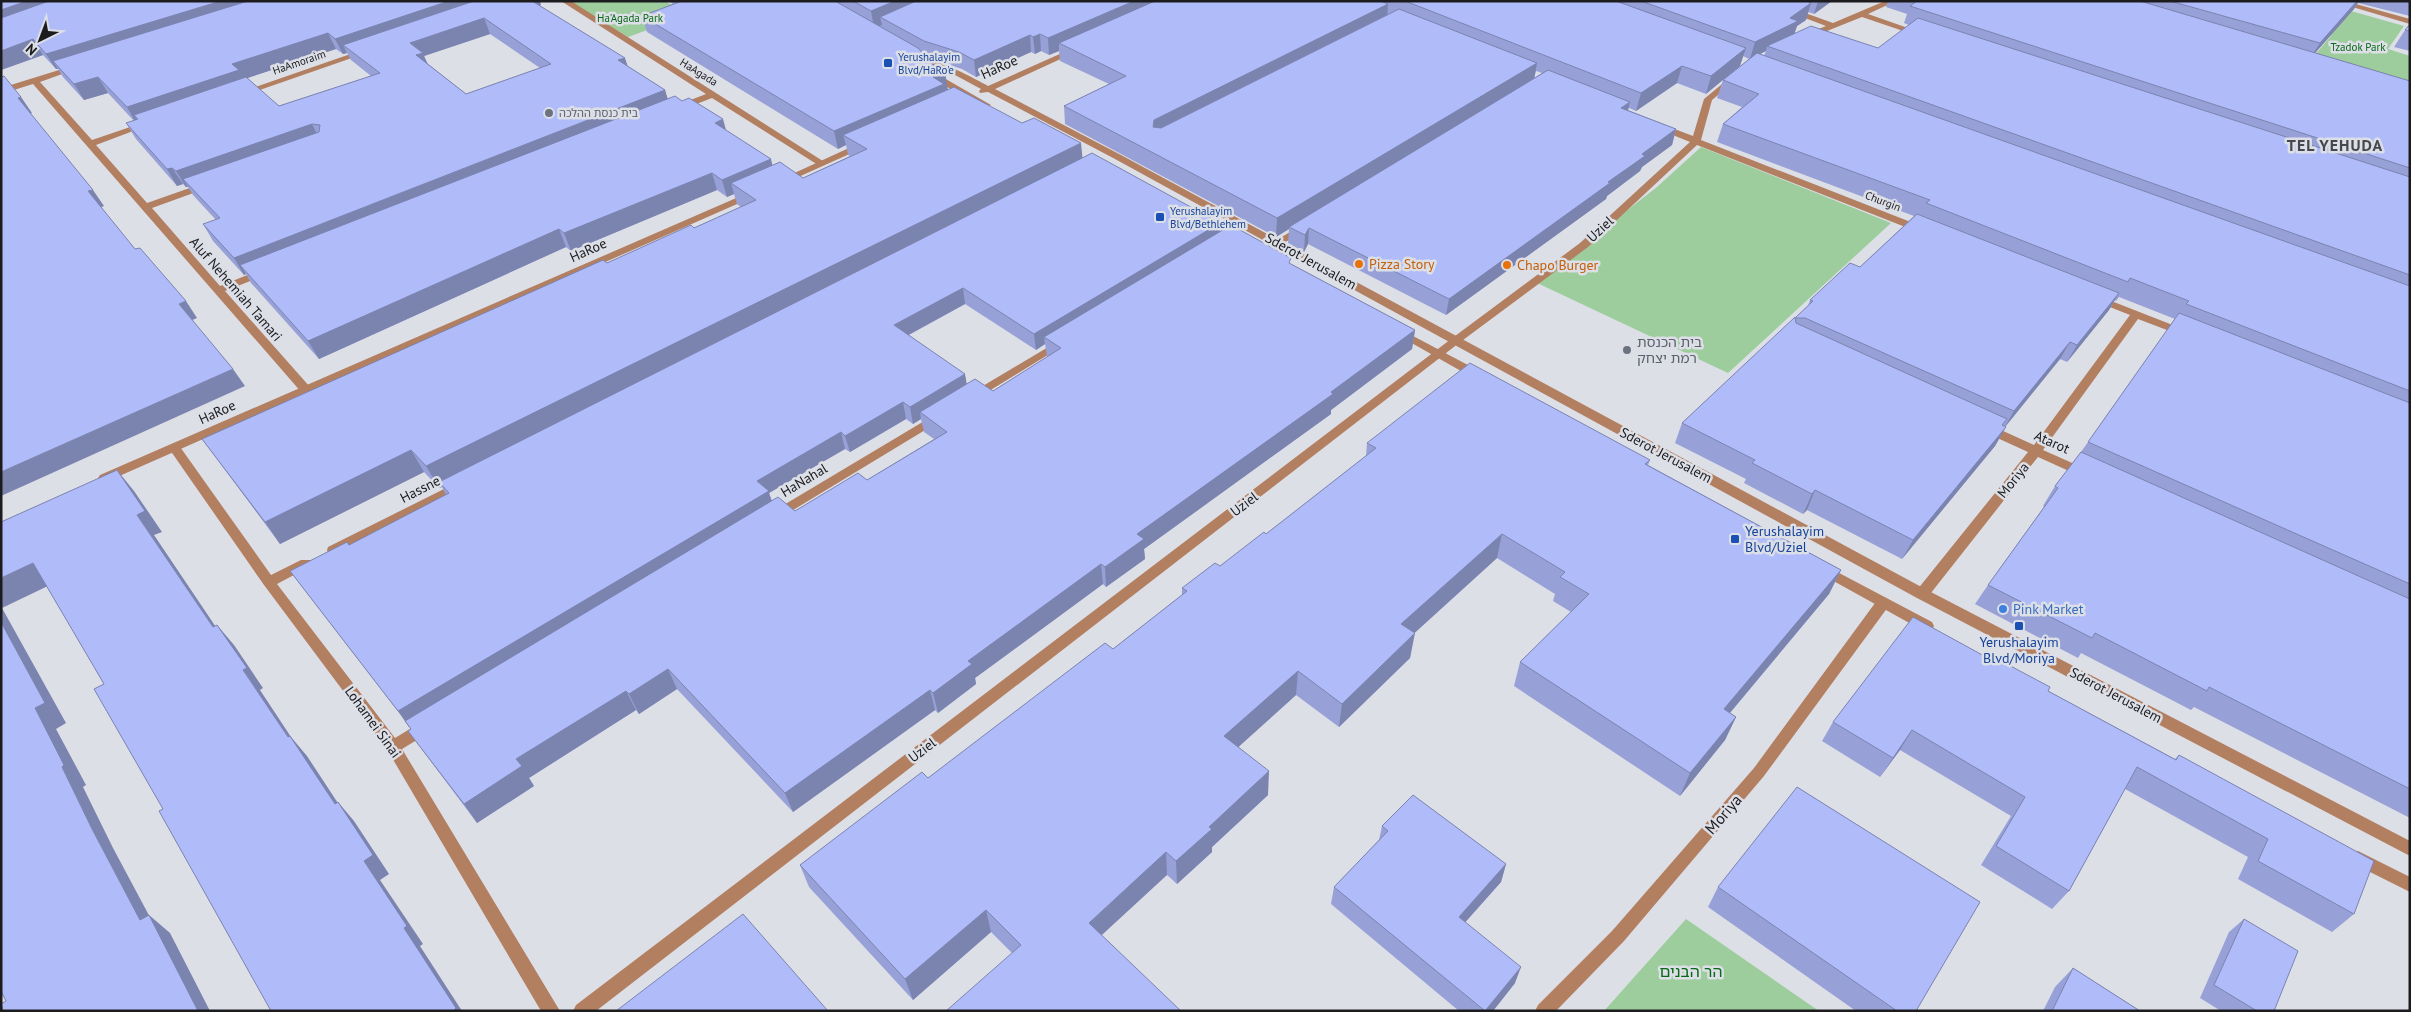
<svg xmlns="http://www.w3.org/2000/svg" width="2411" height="1012" viewBox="0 0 2411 1012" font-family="'PT Sans','Noto Sans Hebrew',sans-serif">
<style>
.green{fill:#9dcd9c}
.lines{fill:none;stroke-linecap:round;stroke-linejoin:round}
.minor{fill:#b37f61;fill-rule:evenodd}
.tertiary{fill:#b37f61;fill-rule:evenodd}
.wall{fill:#97a1d7;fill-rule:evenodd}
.shaded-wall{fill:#7b83af}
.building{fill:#b0bbfa;stroke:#7b83af;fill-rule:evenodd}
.transit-dot{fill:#1a4fb4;stroke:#dddfe7;stroke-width:2}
.worship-dot{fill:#6b7280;stroke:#dddfe7;stroke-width:2}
.food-dot{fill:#e8710a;stroke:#dddfe7;stroke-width:2}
.shop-dot{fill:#3f7fe0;stroke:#dddfe7;stroke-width:2}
.labels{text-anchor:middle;stroke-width:5;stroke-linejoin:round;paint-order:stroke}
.far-park-label{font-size:11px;fill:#086917;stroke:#dddfe7}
.far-transit-label{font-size:11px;fill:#164399;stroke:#dddfe7;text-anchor:start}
.far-street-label{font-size:11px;fill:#1c1c1f;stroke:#dddfe7}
.far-worship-label{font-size:11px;fill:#5b616d;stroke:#dddfe7;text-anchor:start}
.street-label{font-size:14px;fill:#1c1c1f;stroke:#dddfe7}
.food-label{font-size:14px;fill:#c56008;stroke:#dddfe7;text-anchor:start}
.worship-label{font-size:14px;fill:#5b616d;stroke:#dddfe7;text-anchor:start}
.transit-label{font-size:14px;fill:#164399;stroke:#dddfe7;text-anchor:start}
.shop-label{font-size:14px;fill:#366cbe;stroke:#dddfe7;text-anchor:start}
.far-district-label{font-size:16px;font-weight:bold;letter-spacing:1px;fill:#47484f;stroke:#dddfe7}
.near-street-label{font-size:16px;fill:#1c1c1f;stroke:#dddfe7}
.near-park-label{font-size:16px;fill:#086917;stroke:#dddfe7}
</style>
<rect width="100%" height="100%" fill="#dddfe7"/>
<path class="green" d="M569 1H665L689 15 628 37Z
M2337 7 2404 26 2388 49 2410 56V92L2308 63 2331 36Z
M1701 147 1891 223 1728 373 1535 282 1657 187Z
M1686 919 1819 1011H1604Z"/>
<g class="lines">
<path class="minor" d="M561 1H571L826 163 824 165H818L712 98 681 110H675V106L706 94Z
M1760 1H1772L1833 23 1885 1H1896L1868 14 1925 34 1918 36 1862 17 1807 39 1803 37 1804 35 1826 26Z
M2332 1H2345L2410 19V24Z
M362 50 369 52 245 95 238 93Z
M72 66 79 68 40 82 92 140 142 123 149 125 96 145 147 203 204 183H210V187L152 208 220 286 260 270H268V274L225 291 310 387 312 390 310 393H302L33 84 1 94V88Z
M1733 75 1736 76V80L1712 100 1701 140 1926 228V232H1918L1697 145 1588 247 1459 343 596 1011H573L576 1005 1451 339 1580 243 1690 142 1658 129V125H1664L1693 136 1704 99Z
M1303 224 1306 225V229L1281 245H1273L1272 243Z
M2096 295 2188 331 2189 333 2184 336 2180 335 2138 319 2043 450 2088 470 2090 473 2088 476H2080L2038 457 1927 598H1917L1915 594 1917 590 2028 452 1982 431 1980 428 1982 425H1990L2034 445 2130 315 2092 300 2091 298Z
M1060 340 1065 343 1064 345 976 399H968L966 396Z
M936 414 940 415 942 418 940 421 780 518H772L770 515 772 512Z
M174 443 178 444 271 575 301 560H311L313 563 311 566 277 584 395 738C405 733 419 720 430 724L432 728 430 732 402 749 560 1011H541L388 751 264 585 170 450 168 447Z
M460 481 466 485 464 488 338 553H328L327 550 328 547Z
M1883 598 1888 599 1890 603 1888 607 1764 776 1624 941 1556 1011H1535L1538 1005 1612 931 1754 768 1878 599Z"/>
<path class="tertiary" d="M1071 49 1078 51 995 89 1121 155 1927 590 2410 841V856L1917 598 1115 159 988 92 980 93 979 91 981 89 955 75 914 59C924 52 976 79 988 86Z
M934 69 944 78 991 105 984 107 938 82 930 72Z
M862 142 865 143V147L785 183 782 184 777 181Z
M750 192 755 195 753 197 108 481 104 482 98 478 100 475Z
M1398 328 1483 373 1485 376 1479 380 1475 379 1394 333 1393 331 1394 329Z
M1824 565 1932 622 1934 626 1932 630H1922L1819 573 1817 570 1819 567Z
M2358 851 2410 877V892L2352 863 2350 858 2352 853Z"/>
</g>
<path class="wall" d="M1 1 541 5 539 6 627 66 665 90 667 99 726 130 772 165 803 178 850 156 848 155 846 145 838 149 647 32 642 16 673 4 668 1H1832L1814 14 1808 12 1806 20 1797 26 1794 34 1878 48 1909 25 1904 23 1907 14 1886 7 1888 1H2410V16L2358 3 2354 9 2315 53 2410 81V818L2194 707 2191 710 2081 653 2078 658 1975 604 1988 585 2044 507 2043 506 2055 486 2081 452 2088 442 2175 319 2119 297 2116 301 2115 300 2109 310 2067 362 2060 359 2006 426 1995 446 1902 559 1807 510 1803 514 1744 483 1746 479 1675 443 1682 423 1808 306 1810 300 1860 267 1914 216 1717 142 1723 124 1742 107 1717 98 1723 80 1749 59 1743 56 1706 94 1677 83 1636 111 1629 108 1628 110 1676 129 1672 145 1642 167 1640 171 1607 196 1606 199 1446 315 1308 244 1304 252 1288 243 1289 229 1276 237 1065 124 1064 106 1109 84 1060 61 1059 51 1049 55 1041 51 1035 54 1031 52 976 77 962 69 927 58 948 90 1082 158 1220 232 1291 264 1415 330 1412 349 1331 410V414L1144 549 1145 559 1106 587 1103 584 975 678 976 684 938 713 935 710 793 812 677 689 639 714 636 710 529 778 534 786 477 823 408 731 411 729 410 727 290 571 349 545 446 495 442 487 439 488 424 472 280 544 202 439 607 263 694 228 741 207 737 204 734 194 727 197 717 190 571 251 566 247 319 359 251 283 246 274 244 275 213 241 203 224 216 220 193 195 188 187H186L183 184 177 186 136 139 126 123 134 121 108 93 84 100 63 77 58 69H56L43 55 1 70ZM490 34 540 68 466 94 428 64 424 56ZM336 49 343 54 347 53 351 60 371 76 279 106 247 78ZM1766 51 1764 56 1760 54ZM1536 71 1542 73 1534 78ZM965 304 1036 350 1045 344 1047 357 993 391 966 384 909 335ZM906 419 913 424 921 419 924 432 934 439 867 480 795 511 772 501 769 493 845 449 850 452Z
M2410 24V51L2394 47 2405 30Z
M1367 443 1650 460 1648 465 1841 570 1829 594 1730 713 1736 717 1725 740 1680 796 1514 686 1520 662 1571 612 1553 601 1555 594 1497 558 1414 633 1410 658 1339 727 1296 695 1238 747 1268 795 1212 847V852L1177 884 1167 875 1012 953 991 932 913 1000 809 887 800 865 928 778 1113 649 1182 595V588L1220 566 1266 534 1366 456Z
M2048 691 2175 759 2179 755 2354 914 2332 932 2238 879 2248 857 2125 789 2069 891 2052 909 1981 865 2011 816 1900 750 1880 777 1822 741 1833 722Z
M1382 826 1506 864 1501 882 1465 922 1515 983 1493 1011H1459L1331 904 1334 887 1379 840Z
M1718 887 1916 1011H1856L1708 907Z
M2244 919 2274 1011H2221L2200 998 2229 932Z
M2073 968 2140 1011H2043L2055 987Z"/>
<path class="shaded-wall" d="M27 1H82L1 28V10Z
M221 1H278L53 61 58 69H56L46 54Z
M449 1H500L343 45 347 53 343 54 335 39Z
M524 1H540L541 5 527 10Z
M895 1H937L880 17 882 25 874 28 871 11Z
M1134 1H1173L1059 43V51L1049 55 1048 38Z
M1818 1H1832L1814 14Z
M2357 1H2359L2354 9 2309 60 2320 43Z
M1811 3 1806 20 1797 26 1793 38 1767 46 1766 51 1750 59 1755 42Z
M1388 4 1387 21 1154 145V120Z
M484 18 490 34 424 56 429 68 423 70 410 43Z
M328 33 336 49 134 115 138 122 136 123 127 107 232 64Z
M1040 34 1041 51 1035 54 1033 37Z
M1030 35 1031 52 976 77 974 60Z
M33 39 43 55 1 70V51Z
M1746 48 1740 66 1706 94 1711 76Z
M625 58 630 73 618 60Z
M1537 63 1534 80 1289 227V229L1276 237 1277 218Z
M1682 66 1677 83 1636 111 1641 93Z
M945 72 948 90 843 135 846 145 838 149 834 131 933 77Z
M98 77 108 93 84 100 74 84Z
M665 90 670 106 240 265 246 274 244 275 234 258Z
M21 97 32 113 29 114 18 98Z
M1630 102 1626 117 1621 108Z
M723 119 728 137 715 123Z
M312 124 320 140 183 179 188 187H186L176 171Z
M1676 129 1672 145 1642 167 1640 171 1607 196 1606 199 1446 315 1449 299 1608 182 1642 154Z
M1081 143 1083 163 439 482 442 487 439 488 426 466Z
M771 159 775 176 731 183 734 194 727 197 722 180Z
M172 168 183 184 177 186 167 169Z
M712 173 717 190 571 251 564 233Z
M93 190 104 206 99 208 88 191Z
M1220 223V239L1044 337 1045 344 1036 350 1034 334Z
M1309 228 1308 244 1304 252 1305 235Z
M559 229 566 247 319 359 308 341Z
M963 288 965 304 897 341 894 325Z
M2119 293 2109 310 2067 362 2077 345Z
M186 301 197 318 190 321 179 304Z
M1415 330 1412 349 1331 410V414L1144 549 1145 559 1106 587 1105 567 1137 534Z
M2070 342 2060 359 2004 428 2014 411Z
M233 369 245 386 1 496V472Z
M965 374 968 391 920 412 921 419 913 424 910 407Z
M903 402 906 419 850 452 845 436Z
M2006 427 1995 446 1902 559 1913 540Z
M841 432 845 449 769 493 774 508 409 727 398 711 757 481Z
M411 450 424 472 280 544 265 522Z
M117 470 134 491 162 532 154 535 230 648 213 627 137 515Z
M1815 490 1807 510 1803 514 1812 494Z
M1502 534 1497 558 1397 649 1401 624Z
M33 563 52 584 2 608 66 723 56 729 86 785 83 787 113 848 152 921 149 915 170 933 210 1011H198L140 920 92 829 62 767 35 708 1 622V578Z
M1101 564 1103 584 975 678 976 684 938 713 933 693 968 661Z
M1841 570 1829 594 1713 733 1724 709Z
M217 625 234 645 263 688 260 690 291 737 307 756 351 823 335 804 288 737 243 670Z
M1415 633 1410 658 1339 727 1342 704Z
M668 669 677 689 639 714 629 694Z
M1298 671 1296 695 1224 760V736Z
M930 690 935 710 793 812 785 793Z
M626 691 636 710 529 778 534 786 477 823 464 804 516 759Z
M1736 717 1725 740 1680 796 1690 773Z
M1912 730 1900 750 1880 777 1893 758Z
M1269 771 1268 795 1212 847V852L1177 884 1176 861 1209 827Z
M338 802 354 821 389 874 380 880 423 944 420 946 462 1011H453L364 861Z
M1166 852 1167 875 1091 945 1089 923Z
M1506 864 1501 882 1454 935 1459 917Z
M986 910 991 932 913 1000 905 979Z
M1521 967 1515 983 1493 1011H1485Z"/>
<path class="building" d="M1 1H27L1 10Z
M49 1H221L46 54 33 39 1 51V18Z
M248 1H449L335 39 328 33 232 64 239 70 127 107 98 77 74 84 53 61Z
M474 1H532L625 58 618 60 665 90 234 258 203 224 220 218 183 179 319 132 320 125 312 124 176 171 172 168 167 169 126 123 138 119 134 115 246 77 279 106 380 73 343 45ZM484 18 551 64 466 94 416 55 423 53 410 43Z
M682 1H835L918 48 934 66 945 72 933 77 944 84 834 131 642 16Z
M853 1H895L871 11Z
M916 1H1134L1048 38 1040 34 1033 37 1030 35 974 60 959 52 924 41 880 17Z
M1155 1H1381L1388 4 1154 120 1153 127 1161 128 1399 9 1537 63 1277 218 1064 106 1126 76 1059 43Z
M1405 1H1616L1746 48 1711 76 1682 66 1641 93Z
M1641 1H1806L1811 3 1790 18 1798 21 1755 42Z
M1917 1H2140L2410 81V168L1910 6Z
M2170 1H2357L2320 43Z
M1918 18 2410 177V275L1767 46 1811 26 1878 48Z
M2410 24V31L2405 30Z
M1757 53 2410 286V391L2186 304 2189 301 2130 278 2128 282 1926 203 1930 200 1723 124 1759 94 1723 80Z
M1548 70 1630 102 1621 108 1676 129 1642 154 1645 156 1608 182 1610 183 1449 299 1309 228 1305 235 1289 227Z
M4 76 21 97 18 98 93 190 88 191 135 249 140 248 186 301 179 304 233 369 1 472V77Z
M954 87 1022 123 1034 118 1081 143 426 466 411 450 265 522 202 439 603 260 607 263 691 225 694 228 756 200 731 183 780 162 803 178 867 149 843 135Z
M675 96 682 101 689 98 723 119 715 123 771 159 722 180 712 173 564 233 559 229 308 341 240 265Z
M1092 153 1220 223 1034 334 963 288 894 325 965 374 910 407 903 402 845 436 841 432 757 481 769 491 398 711 290 571 347 542 349 545 449 493 439 482Z
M1917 214 2119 293 2077 345 2070 342 2014 411 1805 318H1795L1813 301 1810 300 1850 263 1860 267Z
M1231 225 1291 258 1289 263 1415 330 1331 392 1333 394 1137 534 1144 539 1105 567 1101 564 968 661 972 664 933 693 930 690 785 793 668 669 629 694 626 691 516 759 522 766 464 804 408 731 411 729 405 721 778 497 795 511 858 473 867 480 947 432 920 412 975 379 993 391 1061 348 1044 337Z
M2179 313 2410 403V584L2088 442Z
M1795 317 1796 323 2007 419 2002 425 2006 427 1913 540 1815 490 1812 494 1752 463 1755 460 1682 423Z
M1470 363 1650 460 1645 464 1841 570 1724 709 1736 717 1690 773 1520 662 1589 594 1560 577 1565 572 1502 534 1401 624 1415 633 1342 704 1298 671 1224 736 1269 771 1209 827 1212 829 1176 861 1166 852 1089 923 1181 1011H946L1021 945 986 910 905 979 800 865 922 772 928 778 1105 643 1113 649 1187 591 1182 588 1215 563 1220 566 1264 532 1266 534 1376 448 1367 443Z
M2081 452 2410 599V789L2209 687 2207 691 2095 633 2092 638 1988 585 2058 488 2055 486Z
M117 470 145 511 137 515 213 627 217 625 247 668 243 670 288 737 290 736 335 804 338 802 373 855 364 861 407 926 404 928 456 1008 453 1011H271L159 811 163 809 94 689 104 684 33 563 1 578V522Z
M1913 617 1986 657 1988 654 2050 687 2048 691 2176 760 2179 755 2374 861 2354 914 2258 861 2268 839 2137 767 2069 891 1996 846 2025 797 1912 730 1893 758 1833 722Z
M1 622 45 703 35 708 64 765 62 767 92 829 140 920 149 915 198 1011H3L1 1004 6 1001 1 991Z
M1797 787 1980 902 1916 1011H1897L1718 887Z
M1413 795 1506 864 1459 917 1521 967 1485 1011 1334 887 1388 831 1382 826Z
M743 914 828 1011H616Z
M2244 919 2298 951 2274 1011H2257L2214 985Z
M2073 968 2140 1011H2052Z"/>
<g class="transit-dot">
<rect x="883" y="58" width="10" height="10" rx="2.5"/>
<rect x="1155" y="212" width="10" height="10" rx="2.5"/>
<rect x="1730" y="534" width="10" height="10" rx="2.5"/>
<rect x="2014" y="621" width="10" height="10" rx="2.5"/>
</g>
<g class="worship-dot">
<circle cx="549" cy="113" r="5"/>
<circle cx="1627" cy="350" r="5"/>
</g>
<g class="food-dot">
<circle cx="1359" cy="264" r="5"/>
<circle cx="1507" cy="265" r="5"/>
</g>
<circle class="shop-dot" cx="2003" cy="609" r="5"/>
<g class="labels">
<g class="far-park-label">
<text x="630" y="22">Ha'Agada Park</text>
<text x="2358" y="51">Tzadok Park</text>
</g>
<g class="far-transit-label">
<text x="898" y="61">Yerushalayim<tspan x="898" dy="13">Blvd/HaRo'e</tspan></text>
<text x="1170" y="215">Yerushalayim<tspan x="1170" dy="13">Blvd/Bethlehem</tspan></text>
</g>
<g class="far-street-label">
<text transform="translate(299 62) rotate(-19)" y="4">HaAmoraim</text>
<text transform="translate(699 72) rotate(32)" y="4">HaAgada</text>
<text transform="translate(1883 201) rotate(21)" y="4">Churgin</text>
</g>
<g class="far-worship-label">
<text x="559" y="117">בית כנסת ההלכה</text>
</g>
<g class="street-label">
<text transform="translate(999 67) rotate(-24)" y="5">HaRoe</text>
<text transform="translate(1600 229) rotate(-43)" y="5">Uziel</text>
<text transform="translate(588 250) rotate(-24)" y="5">HaRoe</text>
<text transform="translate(1311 261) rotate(29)" y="5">Sderot Jerusalem</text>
<text transform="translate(236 289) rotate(49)" y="5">Aluf Nehemiah Tamari</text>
<text transform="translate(217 412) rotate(-24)" y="5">HaRoe</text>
<text transform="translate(2052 442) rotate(24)" y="5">Atarot</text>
<text transform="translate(1666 455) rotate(28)" y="5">Sderot Jerusalem</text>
<text transform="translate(804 480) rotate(-31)" y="5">HaNahal</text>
<text transform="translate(2013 480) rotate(-51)" y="5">Moriya</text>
<text transform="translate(420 489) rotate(-27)" y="5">Hassne</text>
<text transform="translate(1244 504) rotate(-37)" y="5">Uziel</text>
<text transform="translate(2116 695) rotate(28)" y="5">Sderot Jerusalem</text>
<text transform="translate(373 722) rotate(54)" y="5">Lohamei Sinai</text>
<text transform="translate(922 750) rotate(-37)" y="5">Uziel</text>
</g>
<g class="food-label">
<text x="1369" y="269">Pizza Story</text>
<text x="1517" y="270">Chapo Burger</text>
</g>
<g class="worship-label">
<text x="1637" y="347">בית הכנסת<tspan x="1637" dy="16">רמת יצחק</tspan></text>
</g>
<g class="transit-label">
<text x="1745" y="536">Yerushalayim<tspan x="1745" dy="16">Blvd/Uziel</tspan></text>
<text x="2019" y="647" text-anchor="middle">Yerushalayim<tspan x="2019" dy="16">Blvd/Moriya</tspan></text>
</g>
<g class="shop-label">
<text x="2013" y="614">Pink Market</text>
</g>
<g class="far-district-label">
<text x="2335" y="151">TEL YEHUDA</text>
</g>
<g class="near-street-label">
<text transform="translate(1723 814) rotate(-49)" y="6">Moriya</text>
</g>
<g class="near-park-label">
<text x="1691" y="977">הר הבנים</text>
</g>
</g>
<rect width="2411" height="1012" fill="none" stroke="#1c1c1f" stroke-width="5"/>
<g transform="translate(40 40) rotate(222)" stroke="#dddfe7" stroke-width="4" paint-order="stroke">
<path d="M0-4L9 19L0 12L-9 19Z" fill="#1c1c1f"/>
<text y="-8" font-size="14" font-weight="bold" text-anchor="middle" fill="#1c1c1f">N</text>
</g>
</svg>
